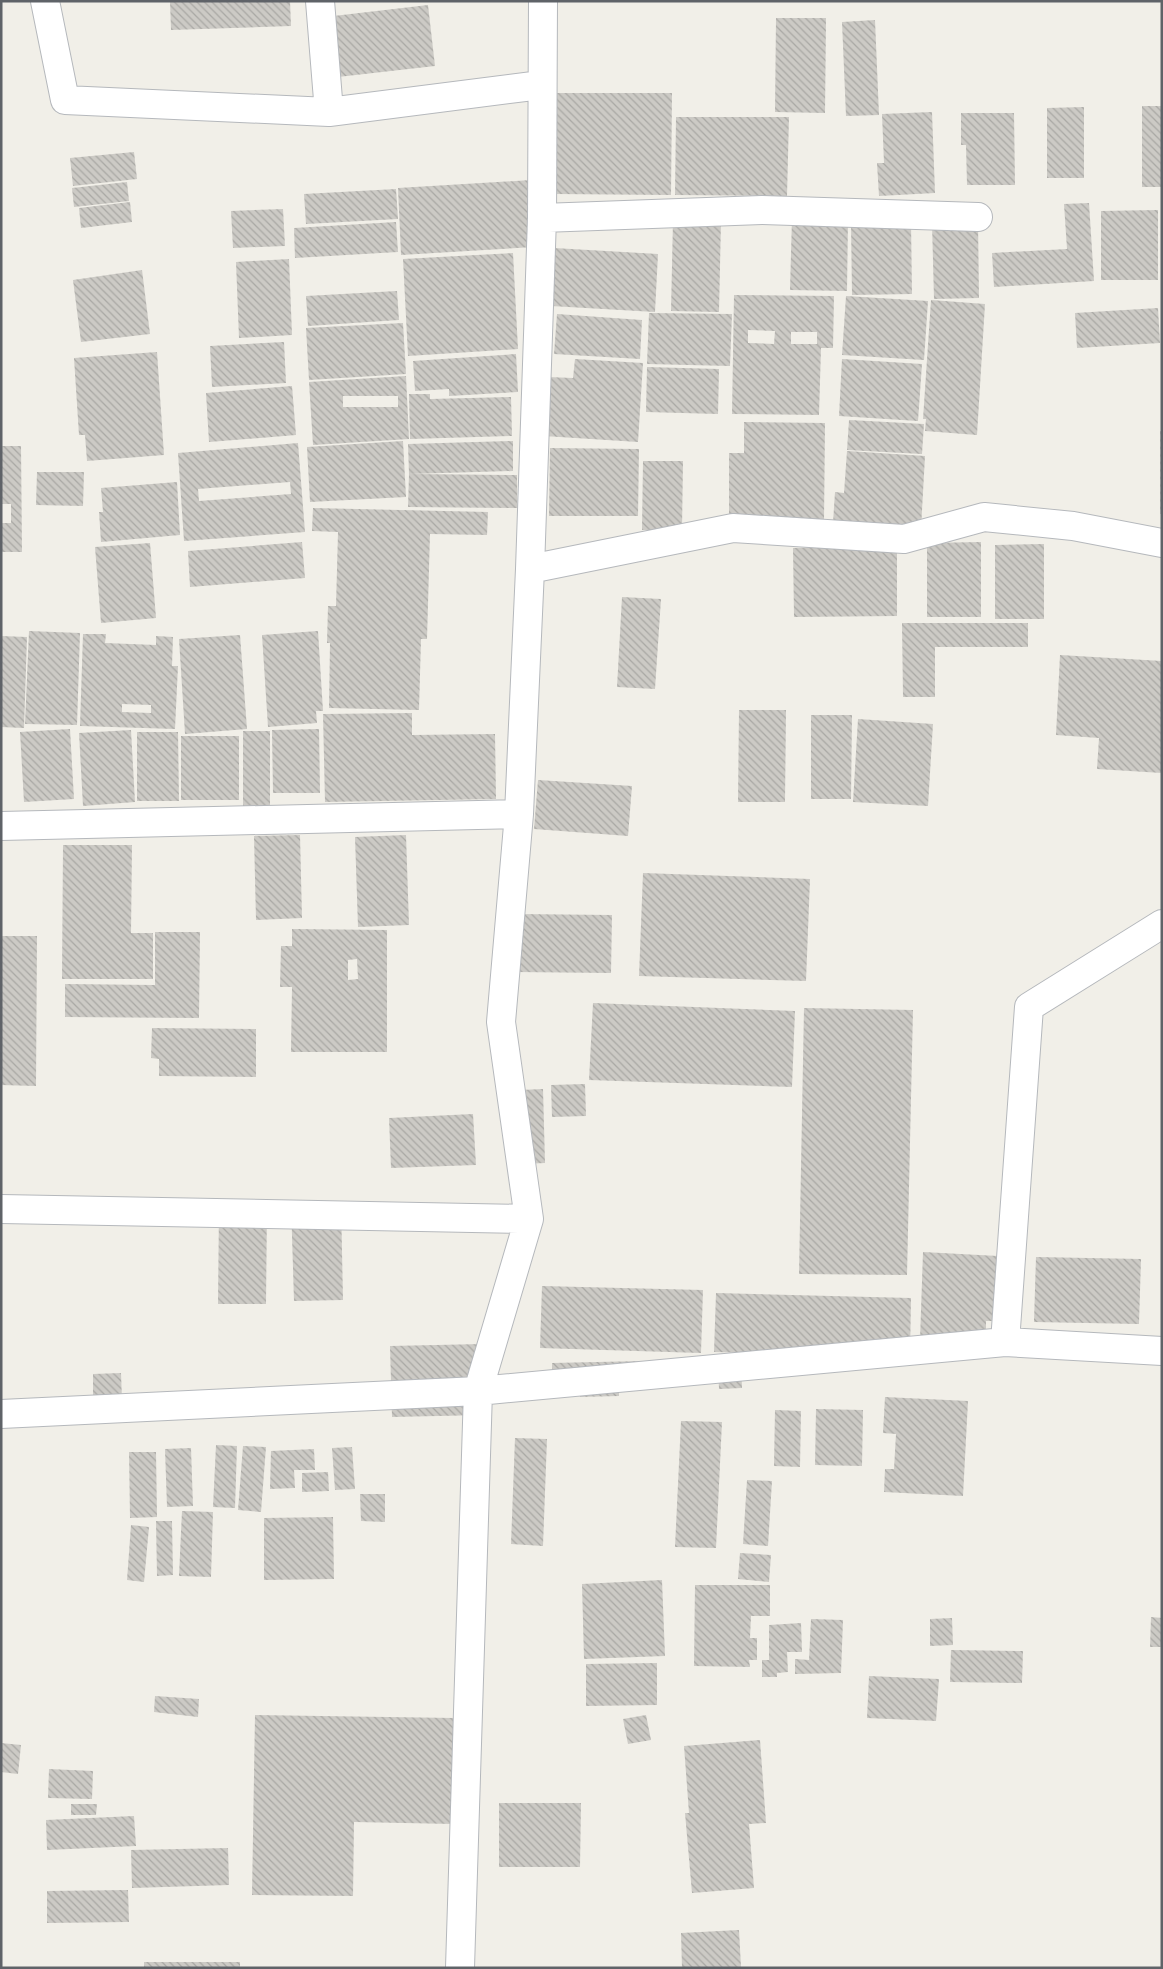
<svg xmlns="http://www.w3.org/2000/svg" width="1163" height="1969" viewBox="0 0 1163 1969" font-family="Lato,sans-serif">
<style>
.building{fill:url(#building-back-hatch);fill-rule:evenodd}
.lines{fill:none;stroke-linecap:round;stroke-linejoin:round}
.minor-casing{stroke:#b5b8bc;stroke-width:30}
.minor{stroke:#fff;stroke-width:28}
</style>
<defs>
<pattern id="building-back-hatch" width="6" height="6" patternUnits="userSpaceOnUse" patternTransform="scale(1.25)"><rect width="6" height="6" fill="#cccac5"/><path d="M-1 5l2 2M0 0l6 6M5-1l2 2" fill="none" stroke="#a9a8a4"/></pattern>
</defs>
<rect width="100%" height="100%" fill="#f1efe8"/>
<path class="building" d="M170 1H290L291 26 171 30Z
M428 5 435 66 338 77 325 17Z
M776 18H826L825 113 775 112Z
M875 20 879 115 846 116 842 22Z
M557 93H672L671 195 555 194Z
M1142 106H1162V187H1142Z
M1084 107V178H1047V108Z
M932 112 935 193 879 196 877 163H884L882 114Z
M961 113H1014L1015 185H967L966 145H961Z
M676 117H789L787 196 675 195Z
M134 152 137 179 73 186 70 158Z
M531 180 534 247 401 255 398 188Z
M127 182 129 201 74 207 72 188Z
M396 189 398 219 306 224 304 194Z
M130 202 132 222 81 228 79 208Z
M1089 203 1094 281 994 287 992 253 1067 249 1064 204Z
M283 209 285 246 233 248 231 211Z
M1158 210V280H1101V211Z
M792 218 848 219 847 291 790 290Z
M673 220 721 221 719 312 671 311Z
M396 222 398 252 295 258 294 228Z
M911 222 912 294 852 295 851 223Z
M978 222 979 298 934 299 932 223Z
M554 248 658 254 655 312 551 306Z
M513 253 518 349 408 356 403 259Z
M289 259 292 335 239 338 236 262Z
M142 270 150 334 81 342 73 280Z
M397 291 399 320 308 326 306 296Z
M734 295 834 296 833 348H821L819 415 732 414ZM748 330 775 331 774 344 748 343ZM791 332H817V344H791Z
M846 296 928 301 924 360 842 355Z
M931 300 985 304 977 435 925 431 926 419H923Z
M1158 308 1160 343 1077 348 1075 313Z
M649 313 732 314 730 366 647 364Z
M557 314 642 320 640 359 554 354Z
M403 323 406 374 309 380 306 328Z
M284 342 286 383 212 387 210 346Z
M157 352 164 455 87 461 85 435H79L74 358Z
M516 354 518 392 449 396V389L415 391 413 361Z
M575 359 643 363 638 442 544 436 548 377 573 378Z
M842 359 922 364 918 421 839 416Z
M647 367 719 369 718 414 646 412Z
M406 376 409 439 313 445 309 382ZM343 396H398V407H343Z
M292 386 296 435 209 442 206 393Z
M409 394H430V399L511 397 512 436 410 439Z
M849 420 924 424 922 454 847 450Z
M744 422 825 423 824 521 729 520V453H744Z
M1160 431H1162V514H1160Z
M403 441 406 497 310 502 307 447Z
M513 441V471L409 474 408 444Z
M298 443 305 532 184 541 178 453ZM290 482 291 494 199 501 198 489Z
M1 446H21L22 552H1V523H11V504H1Z
M550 448 639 449 638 516H549Z
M847 451 925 456 921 529 833 523 835 492 844 493Z
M643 461H683L682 530H642Z
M37 472H84L83 506 36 505Z
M409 474 517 475V508L408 507Z
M177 482 180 535 101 542 99 512H103L101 488Z
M313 508 488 512 487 535 430 534 427 639H421L419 710 329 708 330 643H327L328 606H336L338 532 312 531Z
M302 542 305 578 190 587 188 551Z
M981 542V617H927V543Z
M150 543 156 618 101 623 95 547Z
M1044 544V619H995V545Z
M897 547V616L794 617 793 548Z
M622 597 661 599 655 689 617 687Z
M902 623H1028V647H935V697H903Z
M29 631 80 633 77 725 25 724Z
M318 631 323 711H316L317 723 268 727 262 635Z
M83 634H106L105 643 156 645V636L173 637 172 666H178L175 729 80 726ZM122 704 151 705V713L122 712Z
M240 635 247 729 185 734 179 639Z
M1 636 27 637 24 728 1 727Z
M1060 655 1162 661V773L1097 769 1099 738 1056 735Z
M739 710H786L785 802H738Z
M412 713V735L495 734 496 799 325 802 323 714Z
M811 715H852L851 799H811Z
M858 719 933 724 928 806 853 802Z
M70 729 74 799 24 802 20 732Z
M319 729 320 793H273L272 730Z
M131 730 135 802 83 806 79 733Z
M243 731H270V807H243Z
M137 732H178L179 801H137Z
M181 736H239V800H181Z
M538 780 632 786 628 836 534 829Z
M300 835 302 918 256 920 254 836Z
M406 835 409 925 358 927 355 837Z
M63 845H132L131 933H153V979H62Z
M643 873 810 879 806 981 639 976Z
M516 914 612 915 611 973 515 972Z
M292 929 387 930V1052H291L292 987H280L281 946H292ZM357 959 358 979 348 980V960Z
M155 932H200L199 1018 65 1017V984L155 985Z
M1 936H37L36 1086 1 1085Z
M593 1003 795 1011 792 1087 589 1080Z
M804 1008 913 1010 907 1275 799 1274Z
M152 1028 256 1029V1077L159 1076V1059L151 1058Z
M585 1084 586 1116 552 1117 551 1085Z
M543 1089 545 1163 523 1164 520 1090Z
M473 1114 476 1165 391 1168 389 1118Z
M341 1202 343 1300 294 1301 291 1203Z
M219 1208H267L266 1304H218Z
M923 1252 998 1256 996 1321H986V1330H990L920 1340Z
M1036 1257 1141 1259 1139 1324 1034 1322Z
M542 1286 703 1290 701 1353 540 1348Z
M716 1293 911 1298 910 1357 714 1352Z
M482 1344 484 1415 392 1417 390 1346Z
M643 1361 644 1384 619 1385V1396L580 1397 579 1384 552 1385V1363Z
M741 1361 742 1388 719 1389 718 1362Z
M121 1373 122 1400H93V1374Z
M885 1397 968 1401 963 1496 884 1492 885 1469H894L896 1434 883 1433Z
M816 1409 863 1410 862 1466 815 1465Z
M775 1410 801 1411 800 1467 774 1466Z
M681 1421 722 1422 716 1548 675 1547Z
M515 1438 547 1439 543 1546 511 1544Z
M216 1445 237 1446 235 1508 213 1507Z
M243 1446 266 1447 261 1512 238 1510Z
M352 1447 355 1489 335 1490 332 1448Z
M191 1448 193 1506 167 1507 165 1449Z
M314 1449 315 1470H294L295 1488 270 1489 271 1451Z
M129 1452H156L157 1517 130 1518Z
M328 1472 329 1491 302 1492V1473Z
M747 1480 772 1481 768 1546 743 1544Z
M360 1494H385V1522L361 1521Z
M182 1511 213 1512 211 1577 179 1576Z
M333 1517 334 1579 264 1580V1518Z
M156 1521H172L173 1575 157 1576Z
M131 1525 149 1527 144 1582 127 1580Z
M740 1553 771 1555 769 1582 738 1579Z
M662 1580 665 1656 584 1659 582 1584Z
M695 1585H770V1616H751L750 1638H757V1660H749L750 1667 694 1666Z
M1151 1617 1162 1618V1647H1150Z
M952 1618 953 1645 930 1646V1619Z
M811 1619 843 1620 841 1673 795 1674V1659L809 1660Z
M801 1623 802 1652H787L788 1672 777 1673V1677H762V1660H769V1625Z
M951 1650 1023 1651 1022 1683 950 1682Z
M657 1663V1705L586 1706V1664Z
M869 1676 939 1679 936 1721 867 1718Z
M155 1696 199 1699 198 1717 154 1712Z
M255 1715 454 1718 453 1824 354 1822 353 1896 252 1895Z
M646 1715 651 1740 628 1744 623 1719Z
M760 1740 766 1823 749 1824 754 1888 692 1893 685 1813H689L684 1746Z
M1 1743 21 1745 18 1774 1 1772Z
M49 1769 93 1771 92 1799 48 1798Z
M499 1803H581L580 1867H499Z
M71 1804H97L96 1815H71Z
M134 1816 136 1846 47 1850 46 1820Z
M228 1848 229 1885 132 1888 131 1850Z
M128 1890 129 1922 47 1923V1891Z
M739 1930 741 1967 682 1968 681 1933Z
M144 1962H240V1968H144Z"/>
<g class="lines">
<defs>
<path id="minor" d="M45 1 65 100 329 112 541 85
M320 1 329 112
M542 218 762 210 978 217
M530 569 733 528 904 539 984 517 1073 526 1162 543
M1 826 519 814
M1 1209 529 1219
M1005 1342 1029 1007 1162 924
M1 1414 478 1391 1005 1342 1162 1351
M460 1968 478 1391 529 1219 501 1022 519 814 530 569 542 218 543 1"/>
</defs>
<use href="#minor" class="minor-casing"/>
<use href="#minor" class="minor"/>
</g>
<rect width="1163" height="1969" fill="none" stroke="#5f6368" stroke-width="5"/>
</svg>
